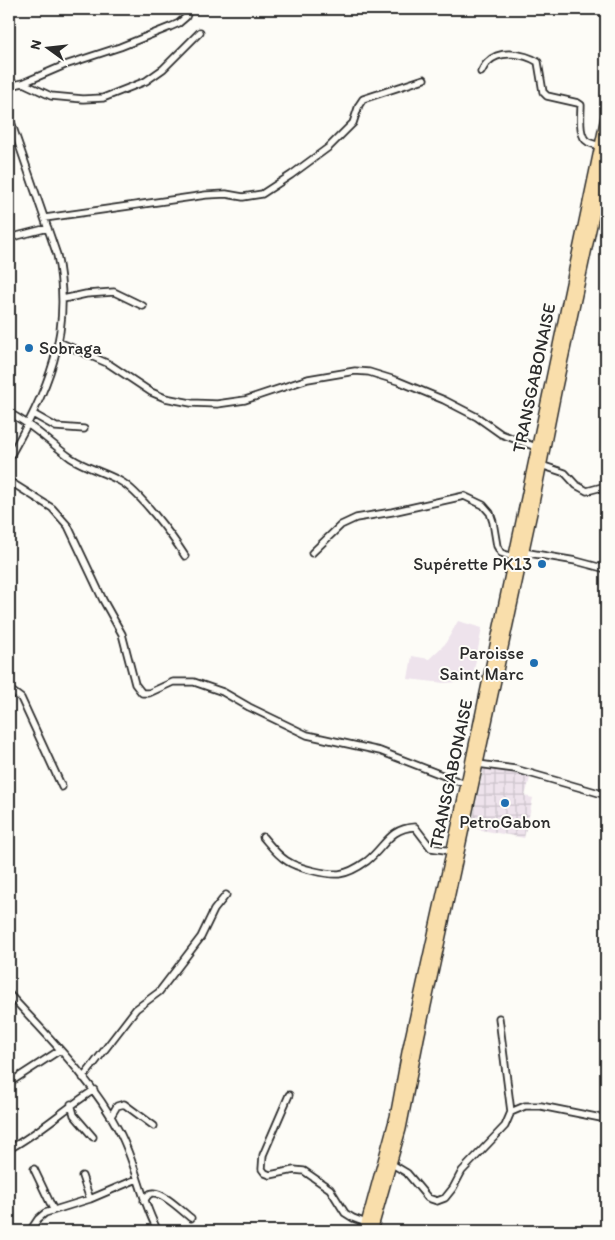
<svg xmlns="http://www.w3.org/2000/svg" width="615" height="1240" viewBox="0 0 615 1240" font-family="Itim,sans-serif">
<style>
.built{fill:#eee3ec}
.industrial{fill:url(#industrial-grid)}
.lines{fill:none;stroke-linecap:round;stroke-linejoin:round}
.minor-casing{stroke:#2b2b2b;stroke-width:9}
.highway-casing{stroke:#2b2b2b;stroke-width:12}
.minor{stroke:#fdfcf7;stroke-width:5.5}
.highway{stroke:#f9deab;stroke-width:9}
.poi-dot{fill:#1f6fb2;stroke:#fdfcf7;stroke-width:2}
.labels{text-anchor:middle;stroke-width:4;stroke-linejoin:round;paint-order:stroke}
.poi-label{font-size:18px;fill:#2b2b2b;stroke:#fdfcf7;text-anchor:end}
.street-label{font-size:18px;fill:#2b2b2b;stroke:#fdfcf7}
</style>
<defs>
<pattern id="industrial-grid" width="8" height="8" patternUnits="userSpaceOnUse" patternTransform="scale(1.25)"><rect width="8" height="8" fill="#eee3ec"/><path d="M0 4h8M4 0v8" fill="none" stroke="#ccc3cb"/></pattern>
</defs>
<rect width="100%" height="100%" fill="#fdfcf7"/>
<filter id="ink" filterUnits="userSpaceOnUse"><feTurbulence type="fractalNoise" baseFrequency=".02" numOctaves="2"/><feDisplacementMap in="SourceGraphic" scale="10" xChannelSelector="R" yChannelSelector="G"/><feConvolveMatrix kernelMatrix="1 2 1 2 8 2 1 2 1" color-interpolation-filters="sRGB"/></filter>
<g filter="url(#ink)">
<path class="built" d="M458 621 482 628 472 681 444 683 408 679 412 656 429 659 445 644Z"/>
<path class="industrial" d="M484 767 502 770 530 778 525 796 533 798 524 838 471 828Z"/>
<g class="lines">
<defs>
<path id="minor" d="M481 72C483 69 485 64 488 62 500 49 525 54 538 62L543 92 547 96 578 103 581 105C581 116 578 136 588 142 592 144 597 145 601 146
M23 83 51 96 83 99 103 98 146 81 163 69 200 32
M9 86 23 83 65 65 120 47 170 27 179 23 186 17 189 9
M9 116 57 255C74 334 47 391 9 458
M45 218 206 195 226 194 243 197 262 194 291 175 329 147 353 123 359 105 363 99 424 79
M9 238 48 228
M63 299 86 294 114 292 143 306
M59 342 109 364 151 392 165 398 191 403 217 404 245 400 308 379 355 371 369 372 398 381 444 400 477 417 501 434 536 447
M9 413C32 424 50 443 71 458 86 468 104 472 120 481 139 491 173 537 185 556
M33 414 56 427 84 429
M541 465 565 473 576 485 587 491 606 486
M9 481 52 508 68 526 103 600 122 634 135 684 142 693H149L173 682H194L223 692 249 707 307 735 380 751 465 784
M523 552 576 561 606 569
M312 553 341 525 356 518 392 512 464 496 483 505 490 513 493 522 497 546 501 553 513 557
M9 689 21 698 62 787
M478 764 515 769 606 795
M263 837C270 845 277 855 287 861 297 868 327 875 339 874 348 873 360 866 367 861 385 847 389 828 415 827L431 848 452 851
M9 994C48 1037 92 1079 119 1131 136 1163 141 1200 158 1231
M499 1018 511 1112
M83 1078 136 1009 159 992 201 937 214 910 226 895
M9 1083 60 1050
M289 1095 263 1155 262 1169 265 1173 270 1175 294 1170 304 1171 330 1189 345 1213 353 1218 366 1223
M71 1104 74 1115 93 1137
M111 1116 117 1106 124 1104 154 1126
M9 1149C39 1133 64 1109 94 1090
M392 1164 407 1173 428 1198 437 1201 445 1198 453 1188 462 1171 505 1126 511 1112 525 1106H541L606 1119
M34 1169 53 1209
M82 1176 90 1199
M144 1201C147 1197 148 1193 153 1193 163 1192 183 1212 191 1218
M30 1231 38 1219 45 1213 90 1199 137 1179"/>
<path id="highway" d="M364 1231 395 1117 407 1052 459 817 606 117
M372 1231 401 1129 419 1038 533 508 557 387 606 160"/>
</defs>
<use href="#minor" class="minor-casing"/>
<use href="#highway" class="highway-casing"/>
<use href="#minor" class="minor"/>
<use href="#highway" class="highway"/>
</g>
</g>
<g class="poi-dot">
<circle cx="29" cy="348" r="5"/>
<circle cx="542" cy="564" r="5"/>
<circle cx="534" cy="663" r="5"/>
<circle cx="505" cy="803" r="5"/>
</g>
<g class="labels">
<g class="poi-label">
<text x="39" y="354" text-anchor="start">Sobraga</text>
<text x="532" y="570">Supérette PK13</text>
<text x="524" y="659">Paroisse<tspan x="524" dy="21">Saint Marc</tspan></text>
<text x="505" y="828" text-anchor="middle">PetroGabon</text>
</g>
<g class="street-label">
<text transform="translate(534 378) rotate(-78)" y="6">TRANSGABONAISE</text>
<text transform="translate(451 774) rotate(-78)" y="6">TRANSGABONAISE</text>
</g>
</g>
<rect width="615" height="1240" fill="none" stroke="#fdfcf7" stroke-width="30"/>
<rect x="15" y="15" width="585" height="1210" fill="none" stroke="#2b2b2b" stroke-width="2" filter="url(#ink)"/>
<g transform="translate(48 48) rotate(285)" stroke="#fdfcf7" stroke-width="4" paint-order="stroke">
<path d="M0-4L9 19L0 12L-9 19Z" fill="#2b2b2b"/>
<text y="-8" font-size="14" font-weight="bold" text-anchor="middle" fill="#2b2b2b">N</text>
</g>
</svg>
